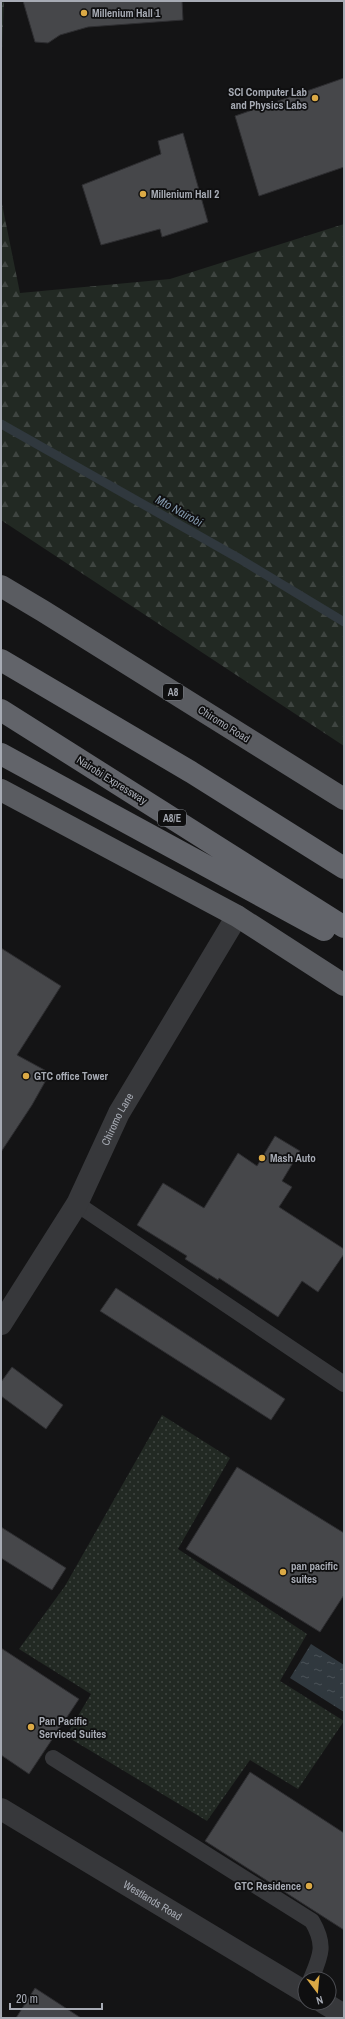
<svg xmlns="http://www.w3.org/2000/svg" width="345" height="2019" viewBox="0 0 345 2019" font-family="'Archivo Narrow',sans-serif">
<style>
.grass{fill:url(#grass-dots)}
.forest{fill:url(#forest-firs)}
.water{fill:url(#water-ripples)}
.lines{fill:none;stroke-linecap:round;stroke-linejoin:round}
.stream{stroke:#30383e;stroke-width:9}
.building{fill:#46474a;stroke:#2e2e31}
.service{stroke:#37383b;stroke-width:16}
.minor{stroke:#37383b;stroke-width:22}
.tertiary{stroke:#37383b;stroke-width:22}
.trunk{stroke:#5a5c61;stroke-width:22}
.motorway{stroke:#62646a;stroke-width:22}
.poi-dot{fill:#dba945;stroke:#0f0f10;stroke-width:1.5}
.labels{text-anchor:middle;stroke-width:3.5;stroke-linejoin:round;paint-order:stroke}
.shield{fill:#0f0f10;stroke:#797c83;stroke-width:1}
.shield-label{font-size:10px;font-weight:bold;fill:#a7abb4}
.poi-label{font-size:11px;font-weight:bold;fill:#a7abb4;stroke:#0f0f10;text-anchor:start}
.street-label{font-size:11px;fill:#a7abb4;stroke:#0f0f10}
.water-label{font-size:12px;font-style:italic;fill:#8297ab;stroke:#0f0f10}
</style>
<defs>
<pattern id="grass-dots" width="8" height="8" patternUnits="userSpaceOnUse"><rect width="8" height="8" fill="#222923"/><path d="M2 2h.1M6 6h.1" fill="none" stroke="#3f4541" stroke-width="1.8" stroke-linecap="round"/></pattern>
<pattern id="forest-firs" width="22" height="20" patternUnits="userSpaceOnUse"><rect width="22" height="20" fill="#222923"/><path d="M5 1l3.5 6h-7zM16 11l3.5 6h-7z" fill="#3f4541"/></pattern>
<pattern id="water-ripples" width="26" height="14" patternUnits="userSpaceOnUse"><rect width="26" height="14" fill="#30383e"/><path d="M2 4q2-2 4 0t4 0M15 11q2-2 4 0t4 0" fill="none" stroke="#4b5258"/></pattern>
</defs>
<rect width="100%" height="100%" fill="#141415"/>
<path class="grass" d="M162 1415 230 1458 178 1549 307 1634 280 1681 344 1721 298 1789 250 1760 207 1821 66 1736 91 1694 19 1649 65 1586Z"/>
<path class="forest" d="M1 1H4L1 75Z
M1 199 20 293 170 279 344 224V746L1 520Z"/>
<path class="water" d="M311 1644 344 1665V1712L290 1678Z"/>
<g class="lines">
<path class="stream" d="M1 424 240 559 344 622"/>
</g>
<path class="building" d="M23 1H182L183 20 88 27 60 35 48 43 35 42Z
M344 78V167L259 196 235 116Z
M183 133 208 222 162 237 160 229 101 245 82 185 161 154 158 141Z
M1 948 61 986 17 1055 50 1073 32 1105 1 1152Z
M275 1136 300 1151 282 1181 292 1187 279 1207 344 1249V1254L318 1292 302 1281 278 1317 219 1278 218 1280 185 1259 187 1256 137 1225 163 1183 204 1208 238 1153 257 1166Z
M116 1288 285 1399 271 1420 100 1311Z
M12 1367 63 1405 46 1429 1 1396V1382Z
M237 1467 344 1533V1595L320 1632 186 1549Z
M1 1527 66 1568 52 1590 1 1558Z
M1 1648 79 1699 29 1774 1 1755Z
M250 1772 344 1833V1930L205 1841Z
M35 1988 81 2018H16Z"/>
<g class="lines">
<path class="service" d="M77 1204 344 1384
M53 1758 312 1921C326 1945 321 1955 311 1979"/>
<g class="minor">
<path id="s1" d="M1 1809 305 1992"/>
<path d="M324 2003 344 2015"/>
</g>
<path class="tertiary" id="s2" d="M1 1324 77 1204 119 1113 237 916"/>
<path class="trunk" d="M1 586 43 611 344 799
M1 790 237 916 344 985"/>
<path class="motorway" d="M1 660 191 772 344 868
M1 710 344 927
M1 754 324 930"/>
</g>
<g class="poi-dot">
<circle cx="84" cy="13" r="4"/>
<circle cx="315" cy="98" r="4"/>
<circle cx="143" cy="194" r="4"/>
<circle cx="26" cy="1076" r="4"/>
<circle cx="262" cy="1158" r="4"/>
<circle cx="283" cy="1572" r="4"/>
<circle cx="31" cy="1727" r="4"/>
<circle cx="309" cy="1886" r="4"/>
</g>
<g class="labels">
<g class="shield">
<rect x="163" y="684" width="20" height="16" rx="3"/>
<rect x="158" y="810" width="28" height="16" rx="3"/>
</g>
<g class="shield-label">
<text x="173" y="696">A8</text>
<text x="172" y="822">A8/E</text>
</g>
<g class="poi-label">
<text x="92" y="17">Millenium Hall 1</text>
<text x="307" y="96" text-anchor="end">SCI Computer Lab<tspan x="307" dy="13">and Physics Labs</tspan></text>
<text x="151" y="198">Millenium Hall 2</text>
<text x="34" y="1080">GTC office Tower</text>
<text x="270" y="1162">Mash Auto</text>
<text x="291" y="1570">pan pacific<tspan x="291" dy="13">suites</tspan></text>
<text x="39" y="1725">Pan Pacific<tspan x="39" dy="13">Serviced Suites</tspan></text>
<text x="301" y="1890" text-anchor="end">GTC Residence</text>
</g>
<g class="street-label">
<text transform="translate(224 724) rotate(32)" y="4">Chiromo Road</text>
<text transform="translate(112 780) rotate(32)" y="4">Nairobi Expressway</text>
<text dy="4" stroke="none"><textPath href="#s2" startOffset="236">Chiromo Lane</textPath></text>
<text dy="4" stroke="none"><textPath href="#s1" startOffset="177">Westlands Road</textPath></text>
</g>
<g class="water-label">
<text transform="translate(179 511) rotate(29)" y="4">Mto Nairobi</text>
</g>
</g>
<rect width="345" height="2019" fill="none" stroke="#a7abb4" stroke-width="4"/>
<g transform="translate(317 1991) rotate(164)"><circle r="19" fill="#0f0f10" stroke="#4c4d52"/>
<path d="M0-3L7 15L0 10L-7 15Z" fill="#dba945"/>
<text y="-6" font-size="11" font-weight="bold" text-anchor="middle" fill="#a7abb4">N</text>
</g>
<path d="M10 2003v6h92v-6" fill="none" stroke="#a7abb4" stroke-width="2"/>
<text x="16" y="2003" font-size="12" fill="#a7abb4" stroke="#0f0f10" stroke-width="3" paint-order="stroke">20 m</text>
</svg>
